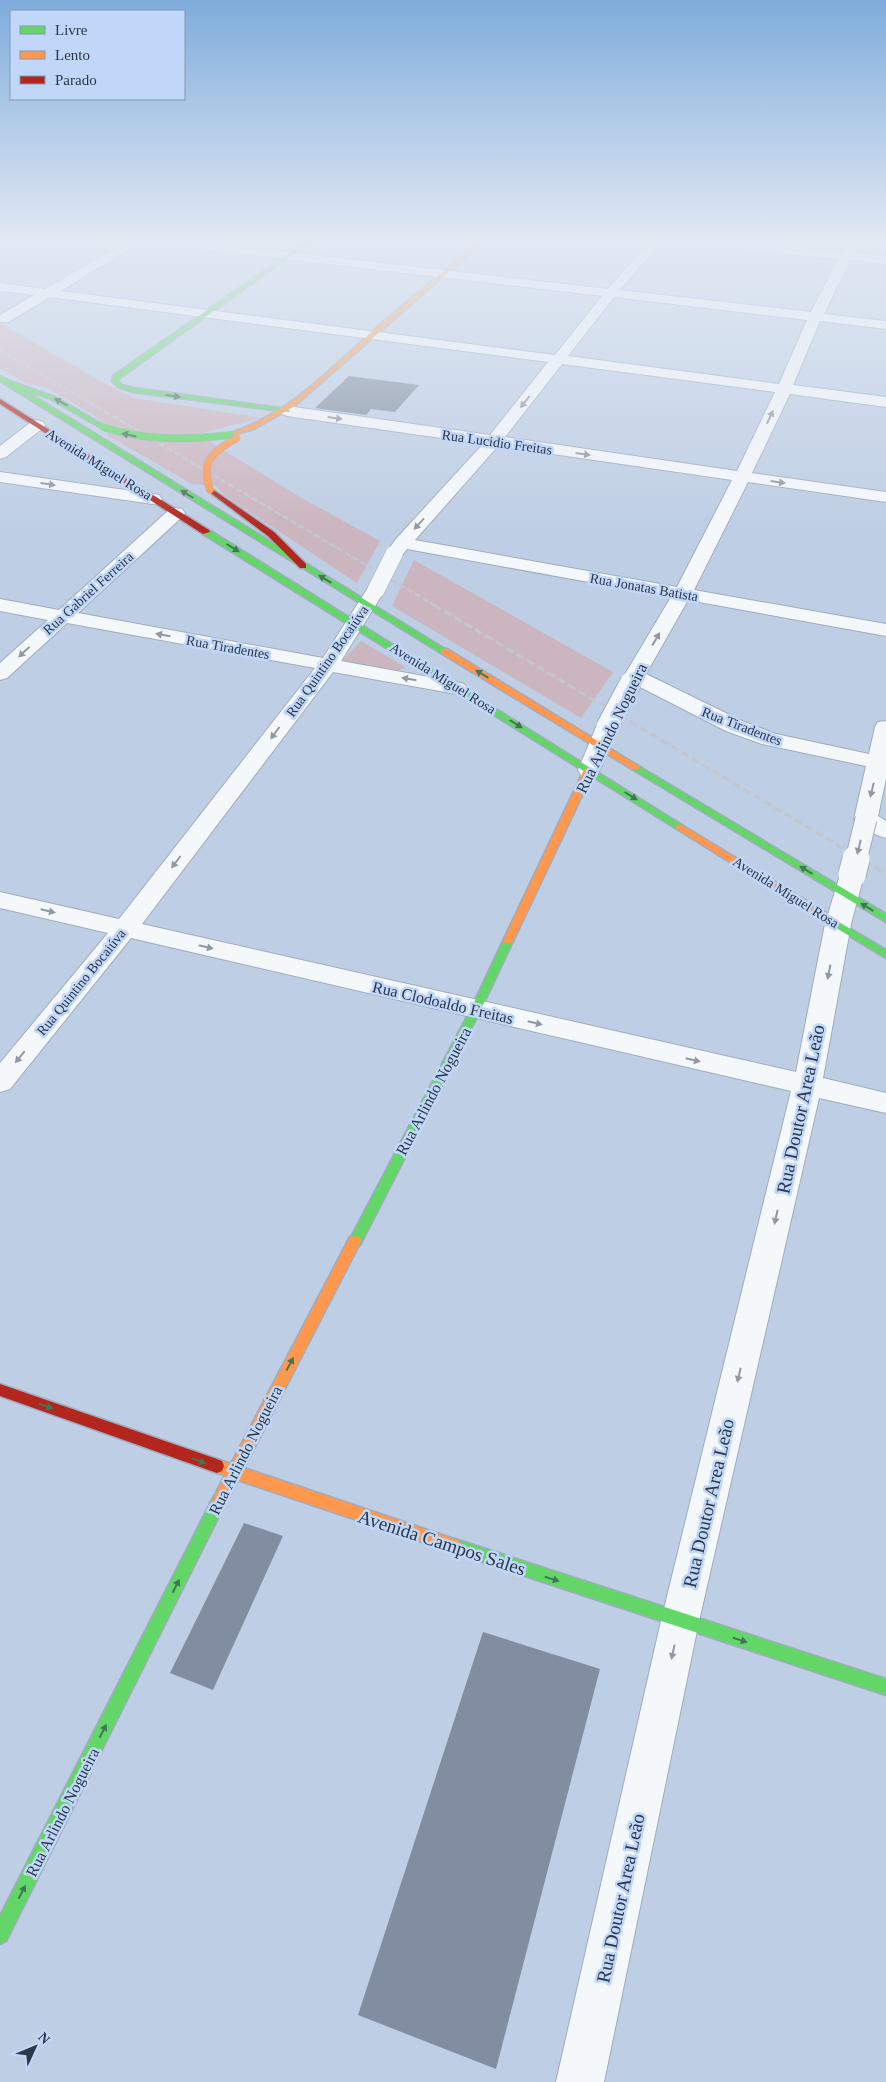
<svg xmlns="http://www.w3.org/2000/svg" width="886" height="2082" viewBox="0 0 886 2082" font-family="'Times New Roman',serif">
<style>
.green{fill:#cbb5bf}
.building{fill:#818ea1}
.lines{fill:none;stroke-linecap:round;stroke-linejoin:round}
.street-casing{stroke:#a0acbe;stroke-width:2}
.fast-casing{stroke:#a0acbe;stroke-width:3}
.slow-casing{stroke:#a0acbe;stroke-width:3}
.jam-casing{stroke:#a0acbe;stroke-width:3}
.street{fill:#f5f8fb;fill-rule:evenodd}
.fast{fill:#63d668;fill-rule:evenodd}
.slow{fill:#ff974d;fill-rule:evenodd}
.jam{fill:#b3261e;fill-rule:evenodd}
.rail-far3{stroke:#c3c7cd;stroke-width:2;stroke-dasharray:5 2.5;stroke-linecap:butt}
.rail-far2{stroke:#c3c7cd;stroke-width:2.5;stroke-dasharray:6 3;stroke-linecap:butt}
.rail-far1{stroke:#c3c7cd;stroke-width:3;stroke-dasharray:8 4;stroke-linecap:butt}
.rail{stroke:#c3c7cd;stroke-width:4;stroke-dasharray:10 5;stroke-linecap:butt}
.street-bridge-far2-casing{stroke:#a0acbe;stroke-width:18;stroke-linecap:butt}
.street-bridge-far1-casing{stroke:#a0acbe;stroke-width:23;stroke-linecap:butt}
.street-bridge-casing{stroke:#a0acbe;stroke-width:29;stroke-linecap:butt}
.fast-bridge-casing{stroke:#a0acbe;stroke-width:8;stroke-linecap:butt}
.slow-bridge-casing{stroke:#a0acbe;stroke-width:8;stroke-linecap:butt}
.street-bridge-far2{stroke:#f5f8fb;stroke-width:17}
.street-bridge-far1{stroke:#f5f8fb;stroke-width:21}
.street-bridge{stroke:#f5f8fb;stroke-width:27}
.fast-bridge{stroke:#63d668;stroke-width:7}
.slow-bridge{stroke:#ff974d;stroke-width:7}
.oneway{fill:#427755}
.oneway2{fill:#9098a2}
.labels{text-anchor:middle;stroke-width:5;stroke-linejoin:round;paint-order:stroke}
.far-street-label{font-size:14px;fill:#2c3748;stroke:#c0d7f9}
.street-label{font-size:16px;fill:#2c3748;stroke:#c0d7f9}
.near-street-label{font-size:19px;fill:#2c3748;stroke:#c0d7f9}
</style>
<rect width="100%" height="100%" fill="#becee4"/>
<path class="green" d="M0 323 104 383 134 398 261 418 197 434 300 497 380 541 357 583 227 497 216 486 192 484 107 435 113 427 48 388 25 383 0 368Z
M414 560 613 672 581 718 392 606Z
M361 641 405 667V668L397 671 342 661Z"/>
<path class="building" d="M349 376 419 385 395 412 371 409 366 415 315 408Z
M244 1523 283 1536 213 1690 170 1673Z
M483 1632 600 1669 496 2069 358 2015Z"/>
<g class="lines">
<defs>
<path id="street" d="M127 242H141L61 291 555 355 602 296 173 246 167 242H200L608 289 649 242H661L620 290 811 312 838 259 709 246 703 242H740L842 252 847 242H859L854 253 886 256V264L850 260 824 314 886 321V329L820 321 793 385 886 397V407L790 394 752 473 886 492V502L748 482 694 590 886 624V636L688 600 646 674 742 721 776 734 869 754 875 727 878 722 886 721V779L878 816 886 821V838C875 835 861 829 854 819L866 766 762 744 726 731 638 686 631 688 624 686 621 682 624 676 671 597 407 549 400 558 394 559 388 558 385 554 396 539 483 444 287 416 282 414 279 411 282 408 287 406 490 435 548 362 50 297 8 322H0V315L34 295 0 291V283L45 289ZM614 297 807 320 779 384 568 356ZM562 364 775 392 737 471 505 437ZM498 446 732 480 677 587 415 540Z
M37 420 43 422 45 425 43 428 6 457 0 459V446L31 422Z
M0 472 153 494 159 495 162 499 159 503 153 504 0 482Z
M176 508 182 509 185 513 182 517 78 613 323 658 369 586 376 584 383 586 385 590 341 661 457 682 464 684 467 688 464 692 457 694 333 672 142 924 796 1072 825 924 840 875 843 870 852 868 861 870 864 875 851 924 823 1078 886 1093V1113L819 1098 699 1621 604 2082H556L661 1621 791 1091 131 938 10 1089 0 1092V1063L108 933 0 908V892L119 919 315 668 67 623 7 678 0 680V663L48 620 0 611V599L59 610 170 509Z
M607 721 615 722 618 727 600 770 597 775 589 777 581 775 578 770 596 727 599 722Z"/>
<path id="fast" d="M305 242H310L117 380 122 385 134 388 287 409 290 411 289 412 133 392 118 387 112 381 113 376Z
M0 376 10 381 55 397 105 426V428H101L51 399 24 390 448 651 441 653 0 381Z
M203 530H209L685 827 683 829H677L203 534Z
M635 764 886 914V922L632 769V765Z
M822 912 886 950V958L818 917 817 915Z
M508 938 513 941 481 1009 360 1245 355 1246 350 1245 349 1241 471 1009 503 941Z
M219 1494 224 1496 226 1501 224 1506 6 1941 0 1944V1916L214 1496Z
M455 1539 886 1679V1695L455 1553 450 1551 447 1546 450 1541Z"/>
<path id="slow" d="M479 242H483L293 407 254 429 228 436V434C292 412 324 374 373 331 408 300 444 272 479 242Z
M441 649H447L640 767 638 769H632L441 653Z
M589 767 594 770 513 941 508 944 504 943 503 941 584 770Z
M680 824 826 913 827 915 822 918 818 917 677 829 675 827Z
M355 1236 360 1237 361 1241 244 1468 460 1541 463 1546 460 1551 455 1553 238 1480 224 1506 219 1508 214 1506 212 1501 225 1475 212 1471 210 1466 212 1461 217 1459 231 1464 350 1237Z"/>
<path id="jam" d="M0 399 209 530 210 532 203 534 0 404Z
M208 489H212L274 532 306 564V568H300L268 536 208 491Z
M0 1384 217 1459 222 1461 224 1466 222 1471 217 1473 0 1396Z"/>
</defs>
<use href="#street" class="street-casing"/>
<use href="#fast" class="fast-casing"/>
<use href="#slow" class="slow-casing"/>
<use href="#jam" class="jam-casing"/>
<use href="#street" class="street"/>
<use href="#fast" class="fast"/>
<use href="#slow" class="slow"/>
<use href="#jam" class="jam"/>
<path class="rail-far3" d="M0 350 92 404"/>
<path class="rail-far2" d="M89 402 436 606"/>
<path class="rail-far1" d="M434 605 863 860"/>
<path class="rail" d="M861 859 886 874"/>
<defs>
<path id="street-bridge-far2" d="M376 590 394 554"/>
<path id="street-bridge-far1" d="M607 727 631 682
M856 860 866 819"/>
<path id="street-bridge" d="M852 875 856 859"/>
<path id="fast-bridge" d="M103 427C145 441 186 440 230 435"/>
<path id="slow-bridge" d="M210 490C200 460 213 452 237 438"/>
</defs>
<use href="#street-bridge-far2" class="street-bridge-far2-casing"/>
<use href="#street-bridge-far1" class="street-bridge-far1-casing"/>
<use href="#street-bridge" class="street-bridge-casing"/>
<use href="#fast-bridge" class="fast-bridge-casing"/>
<use href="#slow-bridge" class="slow-bridge-casing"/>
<use href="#street-bridge-far2" class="street-bridge-far2"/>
<use href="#street-bridge-far1" class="street-bridge-far1"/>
<use href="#street-bridge" class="street-bridge"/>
<use href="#fast-bridge" class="fast-bridge"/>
<use href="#slow-bridge" class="slow-bridge"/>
</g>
<defs><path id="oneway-solid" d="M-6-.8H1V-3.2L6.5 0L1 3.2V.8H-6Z" transform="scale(1.25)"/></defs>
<g class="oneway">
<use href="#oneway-solid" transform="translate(173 396) rotate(8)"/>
<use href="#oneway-solid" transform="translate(61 402) rotate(-152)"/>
<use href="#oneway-solid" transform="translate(129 435) rotate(-168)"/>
<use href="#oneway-solid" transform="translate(187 494) rotate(-148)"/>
<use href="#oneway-solid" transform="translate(233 548) rotate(32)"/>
<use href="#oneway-solid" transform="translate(325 579) rotate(-149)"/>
<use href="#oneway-solid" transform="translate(482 674) rotate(-149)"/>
<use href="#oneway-solid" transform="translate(516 724) rotate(32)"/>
<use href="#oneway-solid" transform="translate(631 796) rotate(32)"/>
<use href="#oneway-solid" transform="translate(806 870) rotate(-149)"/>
<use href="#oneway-solid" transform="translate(867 907) rotate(-149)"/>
<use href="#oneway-solid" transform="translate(290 1364) rotate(-62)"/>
<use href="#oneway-solid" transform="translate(46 1406) rotate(20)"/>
<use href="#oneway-solid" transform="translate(199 1461) rotate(20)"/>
<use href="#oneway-solid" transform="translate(552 1579) rotate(18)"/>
<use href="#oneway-solid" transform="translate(176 1586) rotate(-63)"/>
<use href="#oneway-solid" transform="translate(740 1640) rotate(18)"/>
<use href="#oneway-solid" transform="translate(103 1731) rotate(-63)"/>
<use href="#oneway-solid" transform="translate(22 1892) rotate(-63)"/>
</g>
<g class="oneway2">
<use href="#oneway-solid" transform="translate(525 402) rotate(129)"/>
<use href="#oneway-solid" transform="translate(770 417) rotate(-65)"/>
<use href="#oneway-solid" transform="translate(335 418) rotate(8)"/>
<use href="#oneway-solid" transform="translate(583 454) rotate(8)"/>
<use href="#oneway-solid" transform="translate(778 482) rotate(8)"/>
<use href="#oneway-solid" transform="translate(48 484) rotate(8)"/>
<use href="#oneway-solid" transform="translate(419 524) rotate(132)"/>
<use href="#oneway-solid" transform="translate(163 635) rotate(-170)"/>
<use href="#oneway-solid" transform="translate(656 639) rotate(-60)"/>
<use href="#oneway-solid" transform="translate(24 652) rotate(137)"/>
<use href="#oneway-solid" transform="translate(409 679) rotate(-170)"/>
<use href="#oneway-solid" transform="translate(275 733) rotate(127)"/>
<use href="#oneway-solid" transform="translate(872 790) rotate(103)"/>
<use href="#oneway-solid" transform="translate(859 847) rotate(104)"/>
<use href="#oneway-solid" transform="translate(176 862) rotate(127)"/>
<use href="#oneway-solid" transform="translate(48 911) rotate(13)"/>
<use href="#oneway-solid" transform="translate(206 947) rotate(13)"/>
<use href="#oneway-solid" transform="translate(829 972) rotate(101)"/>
<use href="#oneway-solid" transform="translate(535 1023) rotate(13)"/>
<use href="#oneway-solid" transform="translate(20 1057) rotate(129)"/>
<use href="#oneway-solid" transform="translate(693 1060) rotate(13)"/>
<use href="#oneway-solid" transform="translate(776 1217) rotate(103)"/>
<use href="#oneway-solid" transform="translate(739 1375) rotate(103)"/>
<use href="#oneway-solid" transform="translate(673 1652) rotate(102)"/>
</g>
<linearGradient id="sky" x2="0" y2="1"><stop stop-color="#7facdc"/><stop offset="0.45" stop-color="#e2e9f3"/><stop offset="1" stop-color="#e2e9f3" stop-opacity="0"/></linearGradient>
<rect width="886" height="533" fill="url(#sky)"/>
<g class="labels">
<g class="far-street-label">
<text transform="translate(497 442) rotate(8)" y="5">Rua Lucidio Freitas</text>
<text transform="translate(99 464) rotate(32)" y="5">Avenida Miguel Rosa</text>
<text transform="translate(644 587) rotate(10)" y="5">Rua Jonatas Batista</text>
<text transform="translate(88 593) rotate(-42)" y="5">Rua Gabriel Ferreira</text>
<text transform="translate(228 647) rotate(10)" y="5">Rua Tiradentes</text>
<text transform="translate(327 661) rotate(-55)" y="5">Rua Quintino Bocaiúva</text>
<text transform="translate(443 678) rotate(32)" y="5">Avenida Miguel Rosa</text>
<text transform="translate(742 726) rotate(21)" y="5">Rua Tiradentes</text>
<text transform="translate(786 892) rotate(32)" y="5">Avenida Miguel Rosa</text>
<text transform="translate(81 982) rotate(-51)" y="5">Rua Quintino Bocaiúva</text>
</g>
<g class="street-label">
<text transform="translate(611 728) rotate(-64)" y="6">Rua Arlindo Nogueira</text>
<text transform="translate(443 1002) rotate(13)" y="6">Rua Clodoaldo Freitas</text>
<text transform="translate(433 1091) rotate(-62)" y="6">Rua Arlindo Nogueira</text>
<text transform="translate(245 1450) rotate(-63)" y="6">Rua Arlindo Nogueira</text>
<text transform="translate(62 1812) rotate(-63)" y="6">Rua Arlindo Nogueira</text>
</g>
<g class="near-street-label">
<text transform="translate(800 1109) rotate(-78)" y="7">Rua Doutor Area Leão</text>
<text transform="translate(708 1503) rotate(-77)" y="7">Rua Doutor Area Leão</text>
<text transform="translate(442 1542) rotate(18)" y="7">Avenida Campos Sales</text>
<text transform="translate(620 1898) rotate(-78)" y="7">Rua Doutor Area Leão</text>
</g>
</g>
<rect x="10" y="10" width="175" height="90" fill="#c0d7f9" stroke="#8597b2"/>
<rect x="20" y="26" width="25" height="8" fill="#63d668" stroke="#8597b2"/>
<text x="55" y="35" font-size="15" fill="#2c3748">Livre</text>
<rect x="20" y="51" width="25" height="8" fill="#ff974d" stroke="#8597b2"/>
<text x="55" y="60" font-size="15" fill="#2c3748">Lento</text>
<rect x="20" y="76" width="25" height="8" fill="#b3261e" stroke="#8597b2"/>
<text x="55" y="85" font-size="15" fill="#2c3748">Parado</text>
<g transform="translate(35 2047) rotate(46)" stroke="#c0d7f9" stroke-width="4" paint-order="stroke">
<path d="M0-4L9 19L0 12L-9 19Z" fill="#2c3748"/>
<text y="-8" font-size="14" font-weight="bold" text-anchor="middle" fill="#2c3748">N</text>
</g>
</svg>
